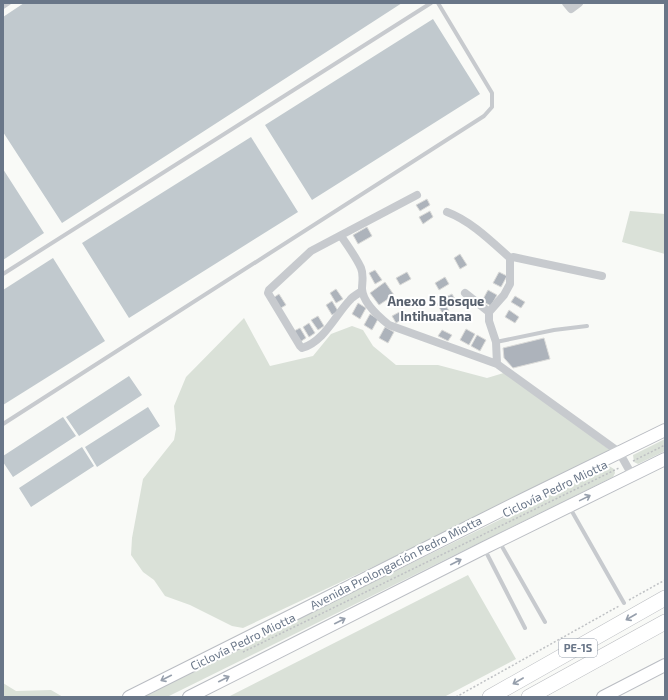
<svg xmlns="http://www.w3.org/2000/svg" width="668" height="700" viewBox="0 0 668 700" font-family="'Exo 2',sans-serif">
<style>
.green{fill:#dae1d8}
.water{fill:#c1c9ce}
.building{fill:#adb3bb;stroke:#dbdbd9}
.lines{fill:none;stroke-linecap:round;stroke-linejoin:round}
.secondary-casing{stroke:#babdc3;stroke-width:14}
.highway-casing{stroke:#babcc0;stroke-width:16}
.path{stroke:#bfc1c4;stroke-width:1.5;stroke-dasharray:2 2;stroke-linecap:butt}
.lane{stroke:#c7cace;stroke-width:4}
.street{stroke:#c7cace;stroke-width:8}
.secondary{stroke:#fff;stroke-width:12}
.highway{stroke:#fff;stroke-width:15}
.oneway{stroke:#969fac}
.labels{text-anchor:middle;stroke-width:4;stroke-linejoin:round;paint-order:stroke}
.shield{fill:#fff;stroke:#969fac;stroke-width:1}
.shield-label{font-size:11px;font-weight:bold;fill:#697688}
.street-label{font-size:12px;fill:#697688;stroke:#fff}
.neighbourhood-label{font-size:13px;font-weight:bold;fill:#57606d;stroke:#fff}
</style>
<rect width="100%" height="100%" fill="#f9faf7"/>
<path class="green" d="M630 211 665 214V254L622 242Z
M244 318 270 366 313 356 331 334 352 326 363 330 373 346 396 365H438L487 378 507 372 611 451 607 457 243 628 232 626 190 605 165 596 154 580 143 572 131 555 132 538 143 479 174 440 176 429 174 406 186 377Z
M665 439V451L638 464 634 462 633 455Z
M609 466 614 469 615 473 613 477 167 697H143L145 694Z
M468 575 516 659 444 697H228Z
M3 683 16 691 51 690 63 697H3Z"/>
<path class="water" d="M24 3H402L62 223 3 132V17Z
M433 19 480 94 312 200 265 125Z
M251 137 298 212 129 318 82 243Z
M3 169 44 233 3 260Z
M53 258 105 341 3 405V290Z
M129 376 142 395 79 436 66 417Z
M148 407 160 426 97 467 85 447Z
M63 417 76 436 13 477 3 462V456Z
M82 447 94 466 31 507 19 488Z"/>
<path class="building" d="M427 199 430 205 420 211 416 205Z
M430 211 433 217 423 224 419 217Z
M367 227 372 236 358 244 353 235Z
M460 254 467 265 460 269 454 258Z
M375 270 382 280 375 284 369 273Z
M407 272 411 279 400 285 396 278Z
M499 272 507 276 501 287 493 283Z
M445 277 449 284 439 290 435 283Z
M385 282 394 295 379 305 370 293Z
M336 289 343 299 336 303 330 293Z
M488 290 497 295 491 306 482 301Z
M279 294 286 305 279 309 273 298Z
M452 294 458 304 452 308 446 297Z
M515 296 525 302 521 308 511 302Z
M443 300 449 311 443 314 437 304Z
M332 301 338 311 332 315 326 305Z
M358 303 366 308 360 319 352 314Z
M403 310 406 317 396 323 392 316Z
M509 310 519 317 515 323 505 317Z
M370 314 378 319 372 330 364 325Z
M318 316 324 326 318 330 311 320Z
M309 323 315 333 309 337 303 327Z
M385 327 394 332 388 343 379 338Z
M300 328 306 338 300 342 294 331Z
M466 329 475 334 469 345 460 340Z
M442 330 452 335 448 341 438 336Z
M477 335 486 340 480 351 471 346Z
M544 338 550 359 513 368 504 358 503 348Z"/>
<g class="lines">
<defs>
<path id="secondary" d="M129 697 526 498 665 430
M189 697 484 548 665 459
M603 697 665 665"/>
<path id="highway" d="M490 697 665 598
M529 697 665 622"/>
</defs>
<use href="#secondary" class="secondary-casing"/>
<use href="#highway" class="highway-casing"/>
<path class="path" d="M633 461 665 445
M629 600 665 580
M243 652 619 468
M456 697 619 606"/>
<path class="lane" d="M3 7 9 3
M3 274 431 3
M496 342 554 330 587 326
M3 424 484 116 492 107V93L438 3
M570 508 624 603
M500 543 545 622
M485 550 525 628"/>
<path class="street" d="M566 3 571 9 579 3
M447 212C471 221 491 241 510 258
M341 236C348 246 356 257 361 268 364 275 362 282 362 289 363 303 379 317 389 325L497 364 619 452 632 475
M510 258 513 257 602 276
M362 291C358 294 353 296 350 300 336 314 324 342 302 348L300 346 268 293 269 290 311 251 417 195
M465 293 489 312
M497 364 496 342 489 321V312L504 295 510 284V258"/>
<use href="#secondary" class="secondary"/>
<use href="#highway" class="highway"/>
</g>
<defs><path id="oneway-shaft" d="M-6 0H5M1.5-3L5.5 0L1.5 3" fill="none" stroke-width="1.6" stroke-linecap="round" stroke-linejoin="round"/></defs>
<g class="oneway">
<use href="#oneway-shaft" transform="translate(585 498) rotate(-26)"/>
<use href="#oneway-shaft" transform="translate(456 562) rotate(-27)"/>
<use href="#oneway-shaft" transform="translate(631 617) rotate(150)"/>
<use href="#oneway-shaft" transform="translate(340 621) rotate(-27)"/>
<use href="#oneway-shaft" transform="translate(166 678) rotate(153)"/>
<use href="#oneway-shaft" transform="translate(224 679) rotate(-27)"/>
<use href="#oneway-shaft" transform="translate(518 681) rotate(150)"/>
</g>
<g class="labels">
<rect class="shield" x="559" y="639" width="38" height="18" rx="3"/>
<g class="shield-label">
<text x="578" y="652">PE-1S</text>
</g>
<g class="street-label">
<text transform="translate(555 489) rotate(-26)" y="4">Ciclovía Pedro Miotta</text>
<text transform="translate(396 563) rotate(-27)" y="4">Avenida Prolongación Pedro Miotta</text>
<text transform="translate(243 642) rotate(-26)" y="4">Ciclovía Pedro Miotta</text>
</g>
<g class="neighbourhood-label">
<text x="436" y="306">Anexo 5 Bosque<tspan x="436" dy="15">Intihuatana</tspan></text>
</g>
</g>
<rect width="668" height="700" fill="none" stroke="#697688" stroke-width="8"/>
</svg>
